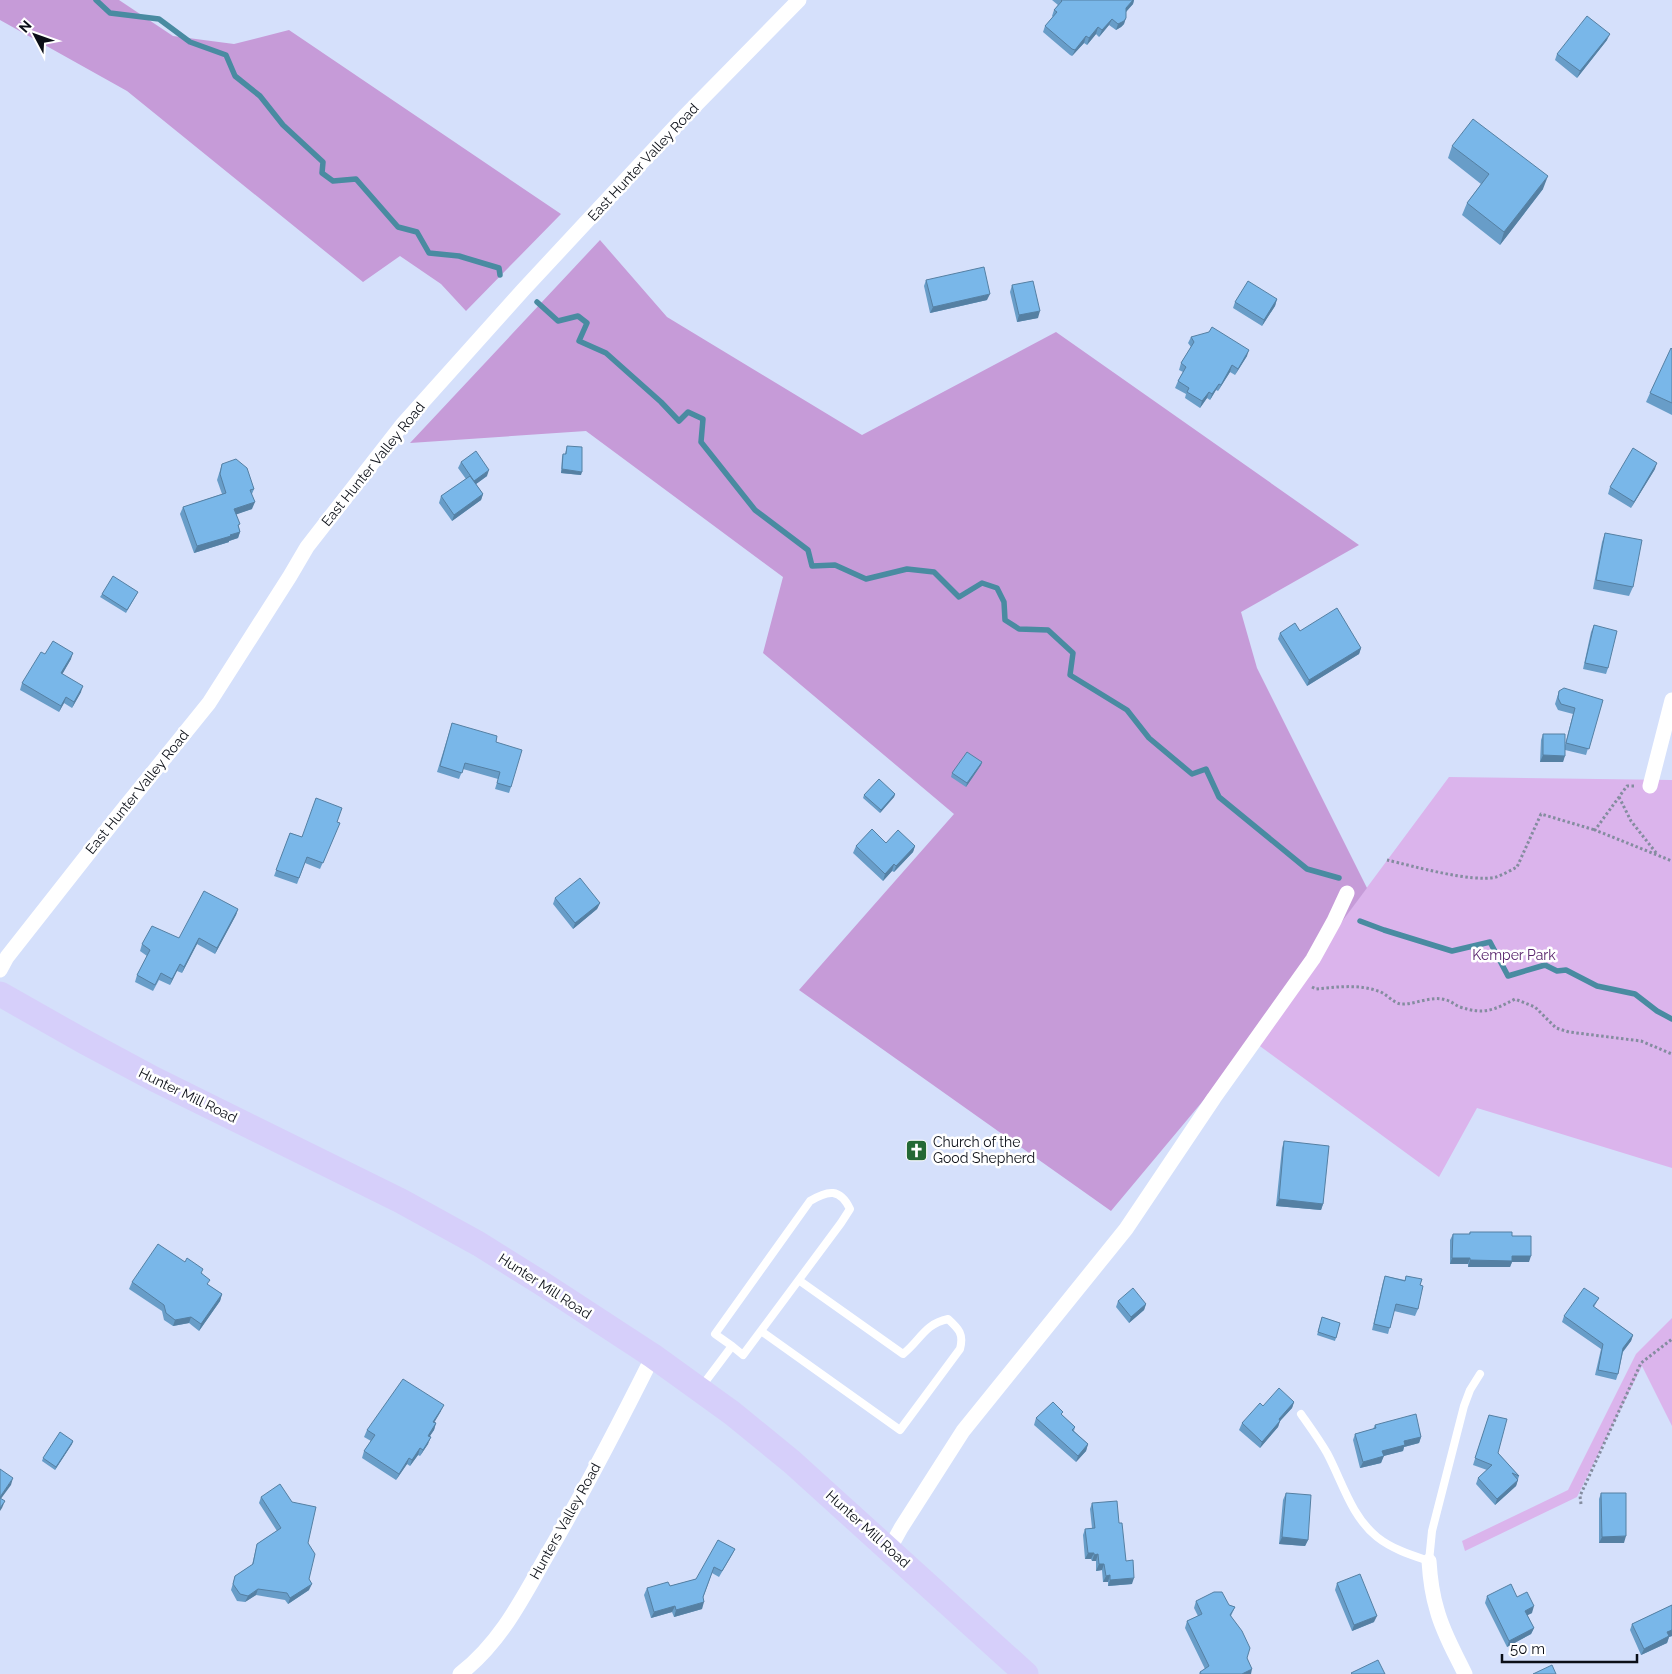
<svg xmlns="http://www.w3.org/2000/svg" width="1672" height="1674" viewBox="0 0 1672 1674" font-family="Raleway,sans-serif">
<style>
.green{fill:#dbb4ec}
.forest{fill:#c69bd8}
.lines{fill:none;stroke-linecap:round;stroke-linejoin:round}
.stream{stroke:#498ba1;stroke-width:5.5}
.path{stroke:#848c9f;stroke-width:3;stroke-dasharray:2.5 2.5;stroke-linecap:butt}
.lane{stroke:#fff;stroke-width:8}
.street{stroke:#fff;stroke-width:15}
.primary{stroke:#d6cffa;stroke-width:25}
.wall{fill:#689dc8}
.shaded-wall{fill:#5580a3}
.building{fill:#79b7e9;stroke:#5580a3}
.labels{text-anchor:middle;stroke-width:5;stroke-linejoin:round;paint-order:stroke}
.street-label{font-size:14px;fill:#0b0f17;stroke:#fff}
.park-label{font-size:14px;fill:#57236b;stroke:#fff}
.poi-label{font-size:14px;fill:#0b0f17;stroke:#fff;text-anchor:start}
</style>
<rect width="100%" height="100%" fill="#d5e0fb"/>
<path class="green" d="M1449 777 1672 780V1168L1477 1108 1439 1177 1253 1041Z
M1672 1318V1426L1642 1366 1577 1497 1465 1551 1462 1541 1568 1490 1636 1354Z"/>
<path class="forest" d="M0 0H119L173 36 234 44 289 30 561 214 466 311 441 284 400 256 363 282 127 91 0 20Z
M600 240 667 317 862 435 1056 332 1359 545 1241 612 1257 668 1367 888 1253 1041 1111 1211 799 990 954 814 763 653 783 577 586 431 410 443Z"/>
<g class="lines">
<path class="stream" d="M96 0 110 13 159 19 190 42 226 55 235 76 260 96 283 125 323 162 322 173 333 181 356 179 398 227 417 232 429 253 459 256 499 268 500 275
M537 302 558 321 578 316 587 323 579 341 606 353 661 402 679 421 688 412 703 419 701 442 755 510 808 550 812 566 835 565 866 579 907 569 934 572 959 597 982 583 997 588 1004 602 1005 620 1019 629 1048 630 1073 653 1070 675 1127 710 1149 738 1192 774 1206 769 1219 797 1307 869 1339 878
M1360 921 1384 930 1452 951 1490 942 1508 976 1545 965 1557 971 1566 970 1597 986 1635 994 1657 1011 1672 1019"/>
<path class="path" d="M1634 786H1627L1595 830 1672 861
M1619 797 1631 821 1657 854
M1387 860C1413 866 1472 883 1496 877 1503 875 1511 870 1517 867L1541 814 1595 830
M1312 987 1316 989C1336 987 1358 984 1378 991 1386 993 1393 1003 1401 1004 1414 1005 1432 995 1446 1000 1451 1001 1455 1005 1460 1007 1484 1015 1494 1010 1515 999L1535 1007 1556 1028 1569 1032 1641 1041 1672 1054
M1581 1504 1580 1496 1641 1363 1672 1339"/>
<path class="lane" d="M761 1331 900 1430 960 1349C964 1334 959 1329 948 1319 924 1324 920 1341 903 1354L800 1281
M702 1386 732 1346 715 1334 810 1201C828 1190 840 1188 850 1209L841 1223 743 1355 732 1346
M1301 1414C1310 1427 1319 1439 1327 1453 1342 1481 1351 1516 1377 1537 1392 1549 1411 1555 1429 1561L1432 1531 1464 1406 1470 1390 1480 1374"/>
<path class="street" d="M1650 786 1672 700
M0 970 7 957 121 812 209 703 290 576 307 547 402 425 523 290 684 117 799 0
M890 1548 901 1528 963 1431 1126 1229 1214 1098 1313 959 1334 921 1347 893
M1429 1561C1430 1577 1432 1594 1437 1610 1443 1633 1455 1653 1465 1674
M460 1674C501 1642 522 1599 547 1555 585 1490 619 1424 653 1356"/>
<path class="primary" d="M0 994 85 1042 154 1079 401 1201 479 1244 546 1286 653 1356 732 1413 792 1462 1026 1674"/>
</g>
<path class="wall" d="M1052 0H1134L1133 4 1126 12 1124 24 1121 27 1116 30 1109 25 1099 37 1096 34 1087 45 1084 43 1072 56 1070 55 1043 32 1045 26 1053 17 1052 16 1054 10 1058 5Z
M1607 40 1577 78 1555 60 1557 54Z
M1452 146 1543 189 1500 245 1462 215 1467 203 1481 184 1448 158Z
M926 280 987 300 930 313 924 286Z
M1012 285 1038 318 1017 322 1010 292Z
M1277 299 1275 306 1262 326 1233 308 1235 302Z
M1191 337 1247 356 1235 375 1230 372 1218 391 1216 390 1210 400 1207 398 1200 408 1185 398 1186 394 1175 388 1178 381 1183 372 1179 370 1181 363 1191 347 1188 343Z
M1672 349V415L1646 402 1650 393Z
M567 446 581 475 561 473 562 457 563 454H565Z
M461 462 487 476 476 484 483 494 481 500 452 521 439 503 441 496 466 479 458 468Z
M222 464 254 489 252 494V509L236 514 240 532 238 538 229 541V542L194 553 180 514 183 507 222 494 217 480Z
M1655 469 1631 508 1608 494 1610 487Z
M1605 533 1633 587 1629 596 1593 589 1602 542Z
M138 592 126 613 100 597 102 594Z
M1594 625 1608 668 1606 674 1583 669 1591 632Z
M1300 631 1361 648 1359 654 1307 686 1278 639 1280 633Z
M45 654 71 659 62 674 81 692 72 708 64 703 59 712 20 690 22 683Z
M1559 691 1603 700 1586 755 1565 750 1563 762H1540L1541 740 1543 734 1565 745 1573 714 1558 710 1555 704Z
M452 723 496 742 511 787 509 793 495 789 498 779 463 769 459 779 437 772Z
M982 762 981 765 966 787 951 777 952 773Z
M895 794 894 797 880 813 863 798 864 795Z
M337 822V830L320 869 305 863 297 884 274 876 290 833 302 837Z
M856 846H915L913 852 894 872 892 871 883 881 853 853Z
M555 898 600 903 597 909 573 929 553 904Z
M238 909 236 915 215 954 197 944 182 973 177 971 170 985 159 980 153 991 135 982 137 975 147 956 140 951 142 944 179 938Z
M1284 1141 1323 1204 1321 1210 1276 1206 1282 1148Z
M1470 1232 1512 1236 1529 1262H1512L1510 1267H1468V1264H1450V1240L1453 1234H1469Z
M202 1273 208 1285 222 1294 220 1301 199 1331 189 1323 173 1326 164 1320 162 1311 129 1289 132 1282Z
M1385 1276 1405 1280 1406 1276 1420 1285 1418 1309 1415 1316 1394 1311 1388 1334 1372 1330 1383 1282Z
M1599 1298 1594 1307 1633 1335 1631 1341 1623 1352 1618 1374 1616 1380 1595 1375 1601 1349 1562 1322 1564 1316Z
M1118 1301 1146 1304 1144 1310 1129 1323 1116 1307Z
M1322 1317 1340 1323 1335 1341 1317 1335Z
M1294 1402 1292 1408 1280 1421 1278 1427 1260 1448 1239 1430 1242 1423 1263 1406Z
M441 1411 434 1422 436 1423 434 1430 429 1437 428 1444 420 1456 418 1455 410 1466 407 1464 396 1480 362 1458 364 1451 371 1441 364 1437 367 1430Z
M1062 1415 1075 1427 1074 1431 1088 1444 1086 1451 1076 1462 1034 1425 1036 1418Z
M1489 1415 1498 1453 1519 1476 1516 1486 1495 1505 1476 1484 1478 1478 1487 1470 1473 1465Z
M1375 1425 1421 1437 1419 1443 1404 1447 1403 1451 1383 1456 1381 1463 1360 1468 1353 1440 1355 1434 1373 1429Z
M73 1441 72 1444 55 1470 42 1461 43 1458Z
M1286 1493 1308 1540 1305 1546 1279 1544 1283 1500Z
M1601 1493 1624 1543H1599V1499Z
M261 1497 308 1543 309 1590 288 1604 285 1600 256 1595 245 1602 237 1601 231 1590 235 1576 252 1565 257 1544 277 1531 259 1503Z
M1092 1503 1119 1523 1126 1561 1132 1584 1108 1586V1582H1103L1102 1570 1096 1571V1561H1092L1091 1559H1085L1083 1535 1085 1529 1092 1528 1090 1509Z
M735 1549 732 1555 719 1577 712 1573 703 1598 702 1609 674 1617 672 1612 651 1618 644 1595 647 1588 670 1586 696 1579Z
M1337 1583 1374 1622 1352 1631 1335 1590Z
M1487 1596 1517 1597 1532 1613 1527 1615 1534 1628 1531 1634 1507 1647 1485 1603Z
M1196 1601 1229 1605 1235 1607 1231 1616 1247 1658 1251 1674H1199L1200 1672 1205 1669 1185 1628 1187 1621 1198 1616 1194 1608Z
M1672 1605V1636L1669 1637 1667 1643 1641 1655 1630 1630 1632 1624Z"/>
<path class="shaded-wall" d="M1133 0H1134L1133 4 1124 14 1126 8Z
M1126 18 1124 24 1121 27 1116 30 1118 24Z
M1112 19 1109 25 1099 37 1102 30Z
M1098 27 1096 34 1087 45 1089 38Z
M1610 34 1607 40 1577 78 1580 71Z
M1086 36 1084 43 1072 56 1075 50Z
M1548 176 1543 189 1500 245 1504 232Z
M990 294 987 300 930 313 933 307Z
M1277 299 1275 306 1262 326 1264 320Z
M1040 311 1038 318 1017 322 1019 315Z
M1249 350 1247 356 1235 375 1238 369Z
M1232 365 1230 372 1218 391 1221 385Z
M1219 384 1216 390 1210 400 1212 394Z
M1209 392 1207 398 1200 408 1202 401Z
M1657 463 1655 469 1631 508 1634 502Z
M562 469 582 472 581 475 561 473Z
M489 470 487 476 472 487 474 481Z
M483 494 481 500 452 521 454 515Z
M255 502 252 509 232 516 234 509Z
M240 532 238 538 229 541V542L194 553 197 546Z
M1361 648 1359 654 1307 686 1309 680Z
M73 653 71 659 59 680 61 673Z
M83 686 81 692 72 708 74 702Z
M66 697 64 703 59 712 61 706Z
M1543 755 1565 756 1563 762H1540Z
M982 762 981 765 966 787 967 783Z
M895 794 894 797 880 813 881 810Z
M915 846 913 852 894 872 896 866Z
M894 864 892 871 883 881 885 874Z
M600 903 597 909 573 929 575 923Z
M238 909 236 915 215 954 217 948Z
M199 938 197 944 182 973 184 967Z
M180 964 177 971 170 985 172 979Z
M1279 1199 1323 1204 1321 1210 1276 1206Z
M1512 1256H1531L1529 1262H1512L1510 1267H1468L1470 1260Z
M1452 1258H1470L1468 1264H1450Z
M222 1294 220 1301 199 1331 201 1324Z
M1146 1304 1144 1310 1129 1323 1131 1317Z
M191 1317 189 1323 173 1326 175 1320Z
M1633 1335 1631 1341 1621 1354 1623 1348Z
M1294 1402 1292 1408 1280 1421 1278 1427 1260 1448 1262 1442 1279 1419Z
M444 1405 441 1411 431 1428 433 1422Z
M436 1423 434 1430 426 1442 428 1436Z
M431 1437 428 1444 420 1456 423 1450Z
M1421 1437 1419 1443 1404 1447 1403 1451 1380 1457 1382 1451 1404 1441Z
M73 1441 72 1444 55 1470 56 1467Z
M1088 1444 1086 1451 1076 1462 1078 1456Z
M420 1448 418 1455 410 1466 412 1460Z
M1384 1456 1381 1463 1360 1468 1363 1462Z
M409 1458 407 1464 396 1480 399 1474Z
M13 1478 11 1485 0 1500V1497Z
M1518 1480 1516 1486 1495 1505 1497 1499Z
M5 1501 2 1508 0 1511V1508Z
M1626 1536 1624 1543H1599L1602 1537Z
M1282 1537 1308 1540 1305 1546 1279 1544Z
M1088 1553H1094L1091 1559H1085Z
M1098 1554 1096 1561H1092L1094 1555Z
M1099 1564H1104L1102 1570 1096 1571Z
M1110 1575 1108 1582H1103L1106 1576Z
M1134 1578 1132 1584 1108 1586 1110 1580Z
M312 1584 309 1590 288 1604 290 1598Z
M258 1589 256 1595 245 1602 248 1596Z
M704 1602 702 1609 674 1617 676 1610Z
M675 1606 672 1612 651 1618 654 1612Z
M1534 1606 1532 1613 1522 1618 1525 1611Z
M1377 1616 1374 1622 1352 1631 1354 1625Z
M1534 1628 1531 1634 1507 1647 1509 1641Z
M1672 1630V1636L1669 1637 1667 1643 1641 1655 1644 1649 1667 1632Z
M1252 1669 1251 1674H1242Z"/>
<path class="building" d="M1061 0H1133L1126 8V18L1124 21 1118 24 1112 19 1102 30 1098 27 1089 38 1086 36 1075 50 1072 49 1045 26 1057 12 1054 10 1062 1Z
M1587 16 1610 34 1580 71 1557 54Z
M1473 119 1548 176 1504 232 1467 203 1489 174 1452 146Z
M984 267 990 294 933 307 926 280Z
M1033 281 1040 311 1019 315 1012 285Z
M1248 281 1277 299 1264 320 1235 302Z
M1212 327 1249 350 1238 369 1232 365 1221 385 1219 384 1212 394 1209 392 1202 401 1187 392 1189 388 1178 381 1186 367 1181 363 1194 342 1191 337 1209 332Z
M1671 348 1672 349V403L1650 393Z
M567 446 582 447V472L562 469 563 454H566Z
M1633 448 1657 463 1634 502 1610 487Z
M476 451 489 470 474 481 461 462Z
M236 459 247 468 254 489 250 490 255 502 234 509 240 524 238 525 240 532 230 535 231 536 197 546 183 507 226 493 220 474 222 464Z
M470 476 483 494 454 515 441 496Z
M1605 533 1642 540 1633 587 1596 580Z
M113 576 138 592 127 610 102 594Z
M1337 608 1361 648 1309 680 1280 633 1295 623 1300 631Z
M1594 625 1617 631 1608 668 1585 663Z
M53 641 73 653 61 673 83 686 74 702 66 697 61 706 22 683 41 652 45 654Z
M1564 688 1603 700 1589 749 1566 743 1575 708 1561 704 1558 698 1559 691Z
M452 723 497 736 496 742 522 750 511 787 497 783 500 772 465 763 462 773 440 766Z
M1543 734H1565V756L1543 755Z
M967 752 982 762 967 783 952 773Z
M879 779 895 794 881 810 864 795Z
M316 798 342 808 337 822 340 823 323 863 307 857 299 878 276 870 290 833 302 837Z
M872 829 886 843 898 830 915 846 896 866 894 864 885 874 856 846Z
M580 878 600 903 575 923 555 898Z
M204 891 238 909 217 948 199 938 184 967 180 964 172 979 161 973 155 985 137 975 150 950 142 944 152 926 179 938Z
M1284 1141 1329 1146 1323 1204 1279 1199Z
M1470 1232H1512V1236H1531V1256H1512V1261L1470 1260V1258H1452L1453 1234H1470Z
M158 1244 185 1262 187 1258 203 1269 201 1273 210 1280 207 1284 222 1294 201 1324 191 1317 175 1320 166 1313 164 1305 132 1282Z
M1385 1276 1405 1281 1406 1276 1422 1279 1420 1285 1423 1286 1418 1309 1396 1304 1390 1328 1374 1324Z
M1133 1288 1146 1304 1131 1317 1118 1301Z
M1584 1288 1599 1298 1593 1306 1633 1335 1623 1348 1618 1374 1598 1370 1603 1344 1564 1316Z
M1322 1317 1340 1323 1336 1338 1318 1332Z
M403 1379 444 1405 433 1422 436 1423 428 1436 431 1437 423 1450 420 1448 412 1460 409 1458 399 1474 364 1451 375 1435 367 1430Z
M1279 1388 1294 1402 1279 1419 1280 1421 1262 1442 1242 1423 1260 1403 1263 1406Z
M1053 1402 1063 1412 1061 1414 1075 1427 1072 1430 1088 1444 1078 1456 1036 1418Z
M1416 1414 1421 1437 1404 1441 1405 1445 1382 1451 1384 1456 1363 1462 1355 1434 1376 1428 1375 1425Z
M1489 1415 1507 1419 1498 1453 1519 1476 1512 1473 1518 1480 1497 1499 1478 1478 1492 1465 1475 1458Z
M60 1432 73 1441 56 1467 43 1458Z
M0 1469 13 1478 0 1497Z
M280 1484 292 1502 316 1507 308 1543 315 1554 309 1579 312 1584 290 1598 287 1593 258 1589 248 1596 240 1594 233 1584 235 1576 253 1564 257 1544 281 1528 261 1497Z
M1286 1493 1311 1495 1308 1540 1282 1537Z
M1601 1493H1626V1536L1602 1537Z
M0 1498 5 1501 0 1508Z
M1117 1501 1119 1523H1122L1126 1561 1133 1560 1134 1578 1110 1580V1575L1106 1576 1104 1564H1099L1098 1554 1094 1555V1553H1088L1085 1529 1095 1528 1092 1503Z
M718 1540 735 1549 722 1571 714 1567 703 1597 704 1602 676 1610 675 1606 654 1612 647 1588 668 1582 670 1586 696 1579Z
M1360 1574 1377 1616 1354 1625 1337 1583Z
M1511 1584 1517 1597 1527 1592 1534 1606 1525 1611 1534 1628 1509 1641 1487 1596Z
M1214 1592H1222L1229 1605 1235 1607 1230 1615 1242 1631 1250 1648 1247 1658 1252 1669 1242 1674H1201L1200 1672 1209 1666 1187 1621 1202 1614 1196 1601Z
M1672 1605V1630L1667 1632 1669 1636 1644 1649 1632 1624Z
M1378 1660 1385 1674H1352L1351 1673Z
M1552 1665 1556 1674H1533Z"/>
<defs>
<symbol id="church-square" viewBox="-11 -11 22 22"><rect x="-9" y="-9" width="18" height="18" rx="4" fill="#246935" stroke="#fff"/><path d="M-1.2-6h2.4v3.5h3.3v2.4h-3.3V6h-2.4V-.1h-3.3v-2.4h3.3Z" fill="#fff"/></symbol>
</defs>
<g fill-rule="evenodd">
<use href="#church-square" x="904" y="1138" width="25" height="25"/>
</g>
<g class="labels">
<g class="street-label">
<text transform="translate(643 162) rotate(-47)" y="5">East Hunter Valley Road</text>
<text transform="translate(373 464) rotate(-51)" y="5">East Hunter Valley Road</text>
<text transform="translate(137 792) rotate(-51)" y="5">East Hunter Valley Road</text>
<text transform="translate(188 1095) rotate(26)" y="5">Hunter Mill Road</text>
<text transform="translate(545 1286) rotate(33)" y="5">Hunter Mill Road</text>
<text transform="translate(565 1521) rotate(-61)" y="5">Hunters Valley Road</text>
<text transform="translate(868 1529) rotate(42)" y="5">Hunter Mill Road</text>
</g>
<g class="park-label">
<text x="1514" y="960">Kemper Park</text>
</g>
<g class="poi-label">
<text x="933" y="1147">Church of the<tspan x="933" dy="16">Good Shepherd</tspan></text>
</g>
</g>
<g transform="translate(35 35) rotate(311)" stroke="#ffffff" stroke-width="4" paint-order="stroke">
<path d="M0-4L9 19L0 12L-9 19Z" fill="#0b0f17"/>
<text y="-8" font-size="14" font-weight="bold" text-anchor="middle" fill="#0b0f17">N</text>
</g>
<path d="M1502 1654v8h135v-8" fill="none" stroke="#0b0f17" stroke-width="2.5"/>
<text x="1510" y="1654" font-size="15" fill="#0b0f17" stroke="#ffffff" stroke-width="4" paint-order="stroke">50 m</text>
</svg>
